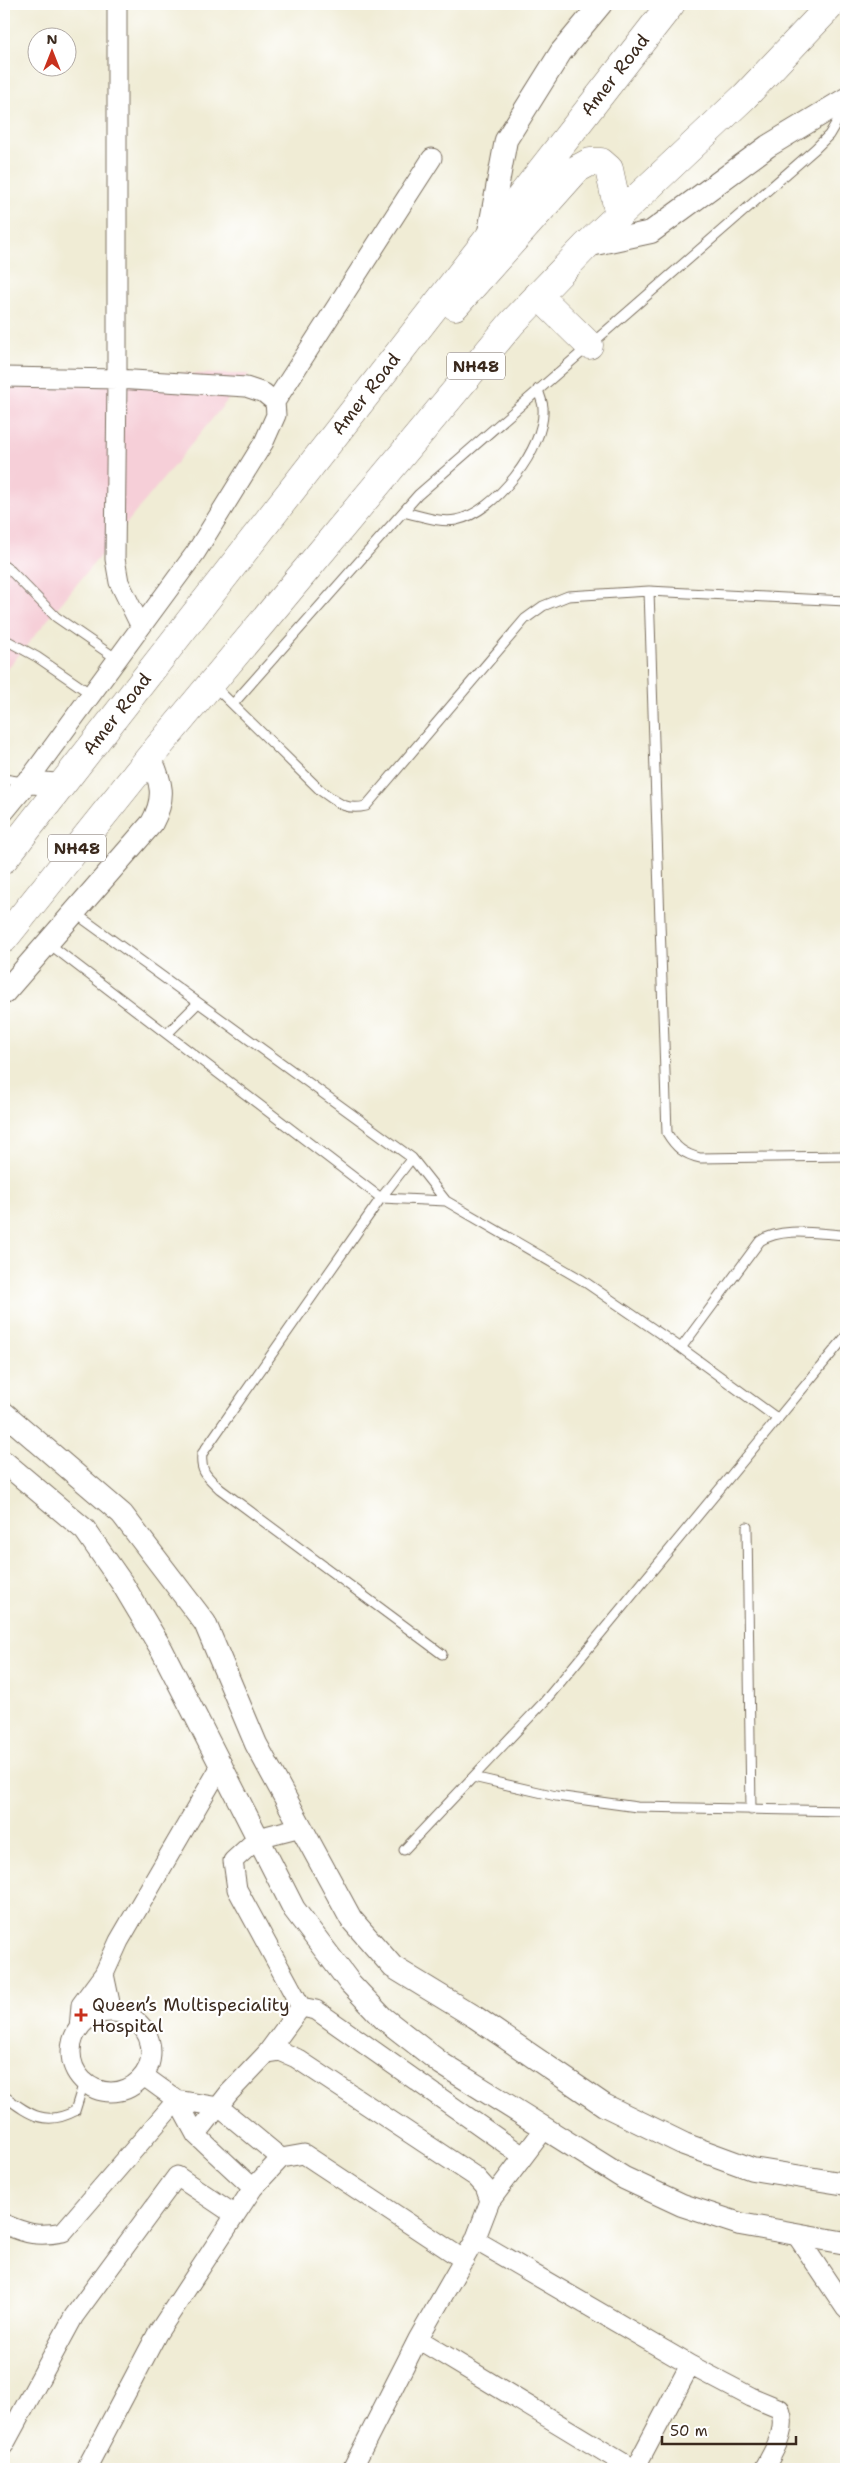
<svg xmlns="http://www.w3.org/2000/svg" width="850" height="2473" viewBox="0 0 850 2473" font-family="'Shantell Sans',sans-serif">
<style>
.built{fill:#f6cfd8}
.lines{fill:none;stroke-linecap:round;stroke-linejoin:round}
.service-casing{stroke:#7a6e5e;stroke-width:11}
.minor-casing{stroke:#7a6e5e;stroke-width:21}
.tertiary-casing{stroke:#7a6e5e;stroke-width:24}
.trunk-casing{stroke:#7a6e5e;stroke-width:29}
.service{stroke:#fff;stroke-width:9}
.minor{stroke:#fff;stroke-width:19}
.tertiary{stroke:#fff;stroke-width:22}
.trunk{stroke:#fff;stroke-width:28}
.poi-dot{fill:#c8321e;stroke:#fff;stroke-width:2}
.labels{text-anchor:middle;stroke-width:4.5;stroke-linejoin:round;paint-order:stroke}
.shield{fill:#fff;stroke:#766a62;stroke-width:1}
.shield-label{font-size:16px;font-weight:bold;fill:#3b2a1e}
.street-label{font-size:18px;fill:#3b2a1e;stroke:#fff}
.poi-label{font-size:18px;fill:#3b2a1e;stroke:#fff;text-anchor:start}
</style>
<rect width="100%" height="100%" fill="#fff"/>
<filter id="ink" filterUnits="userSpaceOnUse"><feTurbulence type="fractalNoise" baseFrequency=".02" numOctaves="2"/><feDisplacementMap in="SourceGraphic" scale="10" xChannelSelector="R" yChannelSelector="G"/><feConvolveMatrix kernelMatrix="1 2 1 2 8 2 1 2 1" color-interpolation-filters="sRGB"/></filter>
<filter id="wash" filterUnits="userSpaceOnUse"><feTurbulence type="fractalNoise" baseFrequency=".0096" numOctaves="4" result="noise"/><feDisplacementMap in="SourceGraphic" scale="20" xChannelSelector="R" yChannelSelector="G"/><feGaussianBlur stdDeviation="1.12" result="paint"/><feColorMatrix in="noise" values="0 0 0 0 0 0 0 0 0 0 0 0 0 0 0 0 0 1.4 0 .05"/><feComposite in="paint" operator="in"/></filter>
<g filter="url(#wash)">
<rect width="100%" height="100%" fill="#f0ecd5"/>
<path class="built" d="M4 373 249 374 4 673Z"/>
</g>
<g filter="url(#ink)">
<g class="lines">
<defs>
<path id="service" d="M403 512C419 515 439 523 456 520 495 513 546 447 543 408 543 402 539 395 538 389
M4 566 11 571 56 617 117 659
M649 591 667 1133C676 1148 684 1154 700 1158L846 1156
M4 639 37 657 91 694
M214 686 320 790C337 802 345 811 366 806L525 619 543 606 568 596 649 591 846 601
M233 704 418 495 815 149 829 135 846 106
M4 779 23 782
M75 913 412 1158 446 1201 582 1280 681 1348 778 1419
M48 943 381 1198 446 1201
M167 1034 198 1003
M412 1158 381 1198 202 1454C200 1473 208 1477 220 1489L442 1654
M681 1348 760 1241C783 1226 819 1234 846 1235
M747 1527 751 1810
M473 1777 556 1796 637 1807 846 1811
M404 1850 544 1702 846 1336
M4 2096C29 2114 45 2127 75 2111L84 2082"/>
<path id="minor" d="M117 4V379L115 559 119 582 141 627
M4 377 117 379 246 387 264 393 275 402 276 415 264 442 196 552 27 782
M275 402 432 158
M104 1974 112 2012
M301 2007 237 1889 233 1861 258 1838 301 1827
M71 2052a40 40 0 1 1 80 0a40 40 0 1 1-80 0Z
M79 2029 81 2005 104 1974 119 1941 222 1764
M267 2053 301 2007 316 2010 523 2156
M144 2076 177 2100 196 2135 253 2188
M177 2100 219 2107 281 2158
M196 2135 229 2093 267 2053 280 2051 296 2058 476 2177 485 2187 490 2201
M4 2224C27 2234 38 2237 63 2232L177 2100
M795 2233 846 2309
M475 2240 690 2365 751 2397 780 2409C788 2431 774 2450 764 2469
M418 2339 633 2469
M4 2445 74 2316 177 2176 235 2215
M86 2469 157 2334 253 2188 281 2158 304 2154 464 2260
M352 2469 418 2339 475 2240 490 2201 545 2128
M635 2469 690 2365"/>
<path id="tertiary" d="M488 237 506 140 561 52 601 4
M586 246 651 232 768 146 846 99
M4 810 27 782 61 785
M4 993 152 823C166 797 162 783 150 757
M4 1413 122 1514 205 1623 256 1744 351 1919 393 1967 475 2017 604 2105 684 2144 752 2169 846 2184
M4 1462 85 1530 122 1583 162 1650 294 1909 350 1983 383 2018 442 2064 624 2178 682 2205 740 2224 846 2243"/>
<path id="trunk" d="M538 295 589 345
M455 306 577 169 590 162H601L609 169 619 215
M4 859 671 4
M4 939 150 757 512 323 586 246 745 96 832 4"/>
</defs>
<use href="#service" class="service-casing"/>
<use href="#minor" class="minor-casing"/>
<use href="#tertiary" class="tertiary-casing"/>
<use href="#trunk" class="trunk-casing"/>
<use href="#service" class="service"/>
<use href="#minor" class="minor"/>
<use href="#tertiary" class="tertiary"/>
<use href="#trunk" class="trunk"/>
</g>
</g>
<path class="poi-dot" d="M78.5 2007.5h5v5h5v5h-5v5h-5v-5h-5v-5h5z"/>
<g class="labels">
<g class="shield">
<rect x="447" y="352.5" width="58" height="27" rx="4"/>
<rect x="48" y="834.5" width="58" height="27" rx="4"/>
</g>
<g class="shield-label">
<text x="476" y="372">NH48</text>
<text x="77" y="854">NH48</text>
</g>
<g class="street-label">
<text transform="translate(615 75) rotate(-52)" y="6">Amer Road</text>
<text transform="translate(366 394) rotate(-52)" y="6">Amer Road</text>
<text transform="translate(117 714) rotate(-52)" y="6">Amer Road</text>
</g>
<g class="poi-label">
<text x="92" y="2011">Queen’s Multispeciality<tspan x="92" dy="21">Hospital</tspan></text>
</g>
</g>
<rect width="850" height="2473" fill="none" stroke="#fff" stroke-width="20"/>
<g transform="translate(52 52)"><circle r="24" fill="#ffffff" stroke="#b1aaa5"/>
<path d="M0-4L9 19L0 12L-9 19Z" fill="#c8321e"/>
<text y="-8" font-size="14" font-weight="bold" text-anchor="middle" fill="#3b2a1e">N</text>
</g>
<path d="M662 2436v8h134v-8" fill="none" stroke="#3b2a1e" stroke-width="2.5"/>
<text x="670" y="2436" font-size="15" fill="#3b2a1e" stroke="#ffffff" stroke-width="4" paint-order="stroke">50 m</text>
</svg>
